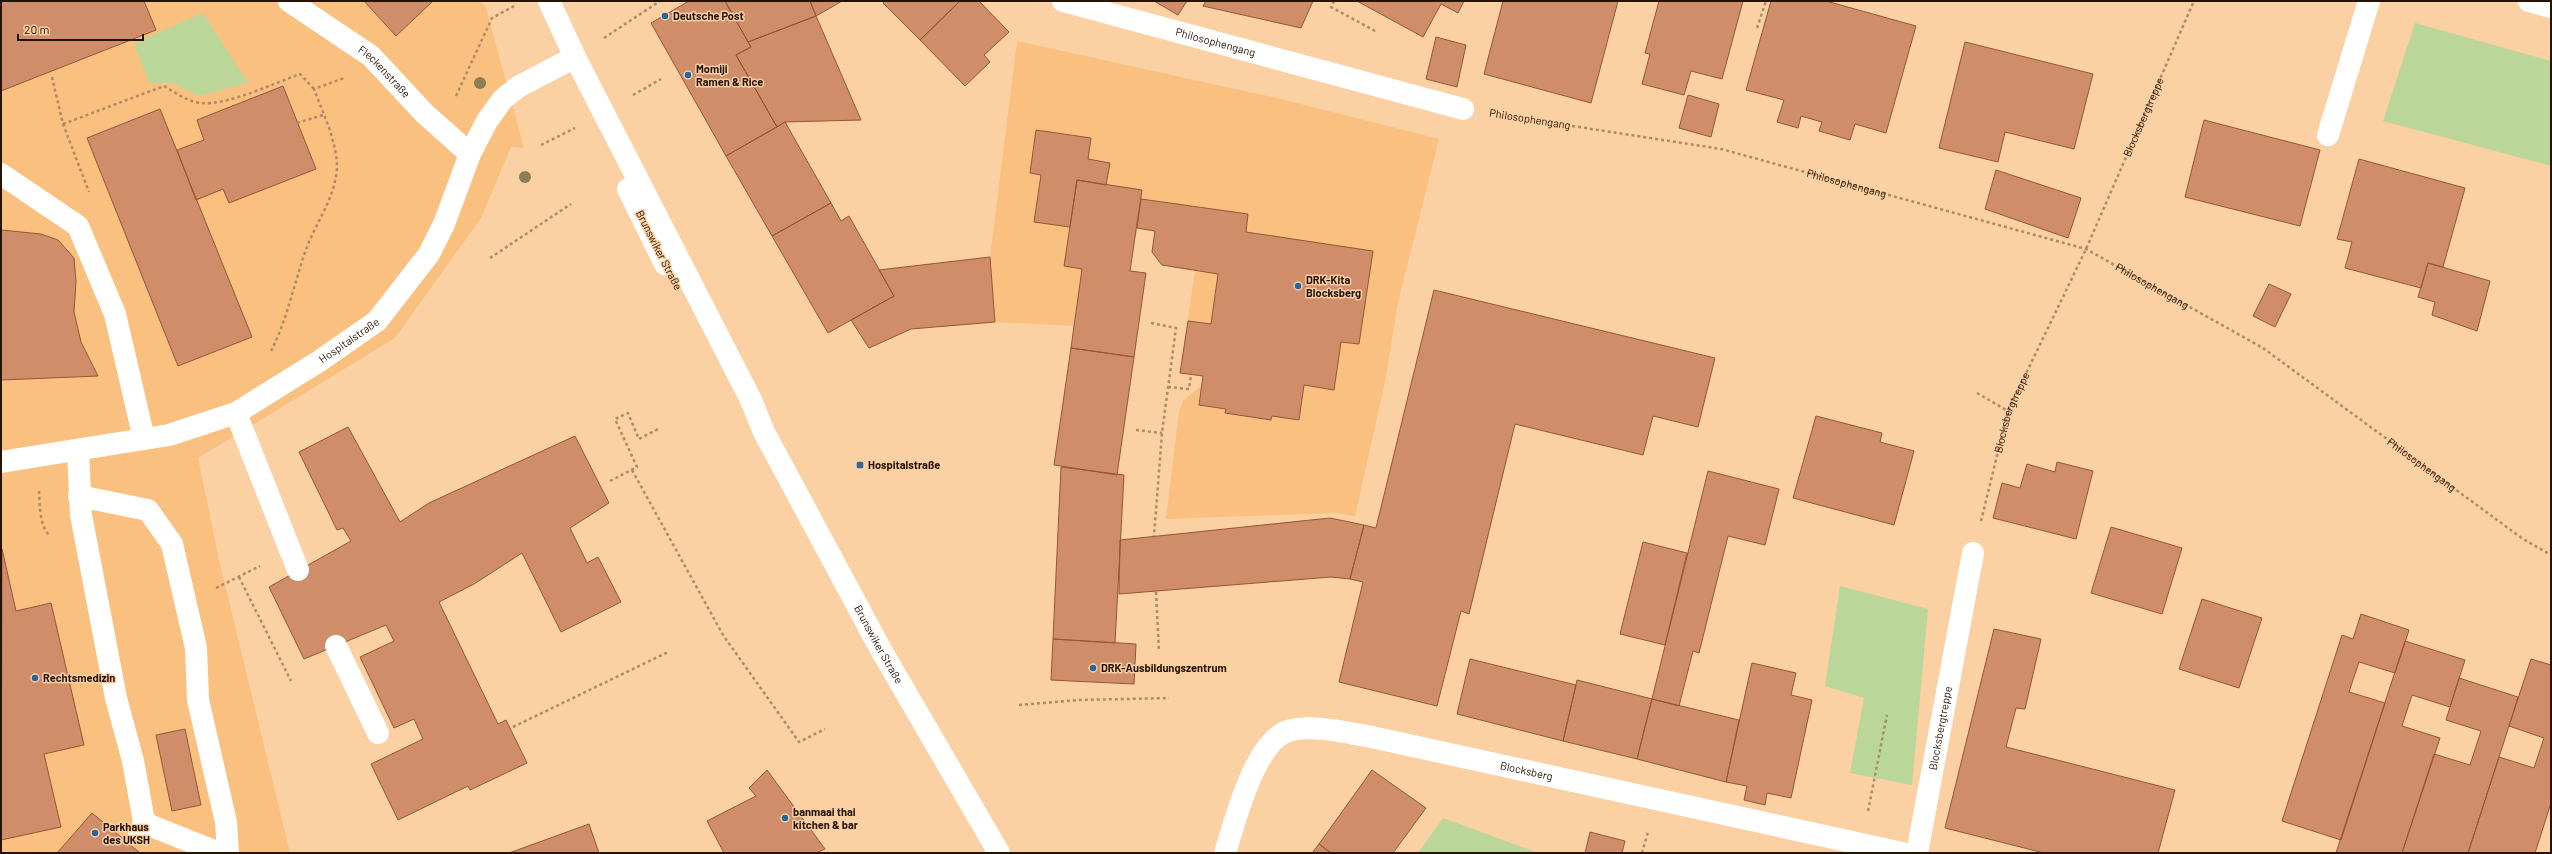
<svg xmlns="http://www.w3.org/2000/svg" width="2552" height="854" viewBox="0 0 2552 854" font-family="Barlow,sans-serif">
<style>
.built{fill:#fac080}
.green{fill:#bad698}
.building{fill:#cf8d6a;stroke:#955736}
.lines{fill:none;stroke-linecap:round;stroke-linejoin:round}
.path{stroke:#ad8b68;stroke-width:2.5;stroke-dasharray:3 3;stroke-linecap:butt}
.lane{stroke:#fff;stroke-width:22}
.street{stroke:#fff;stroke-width:22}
.secondary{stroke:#fff;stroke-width:22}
.tree{fill:#897e54}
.poi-dot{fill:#28679e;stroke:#fbd0a3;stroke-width:1.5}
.labels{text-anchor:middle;stroke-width:3;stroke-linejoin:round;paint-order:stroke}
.poi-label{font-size:11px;font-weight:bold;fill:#251200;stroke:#fbd0a3;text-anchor:start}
.street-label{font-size:11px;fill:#251200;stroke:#fbd0a3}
</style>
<rect width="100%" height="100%" fill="#fbd0a3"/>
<path class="built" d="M1 1H481L486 8 524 148 511 147 481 218 395 338 198 458 219 560 290 853H1Z
M1017 41 1281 99 1439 139 1398 302 1385 382 1355 516 1336 513 1166 519 1179 412 1183 401 1201 386 1203 376 1180 373 1195 271 1162 265 1152 252 1155 231 1072 219 1082 269 1074 326 995 322 990 257Z"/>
<path class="green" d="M203 13 248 83 199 96 172 83H149L134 43Z
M2415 23 2551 61V166L2383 121Z
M1840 586 1928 609 1912 785 1850 773 1864 698 1825 686Z
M1443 818 1538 853H1418Z"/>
<path class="building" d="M1 1H144L156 30 1 91Z
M364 1H433L396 36Z
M689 1H725L751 47 736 55 777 127 726 156 651 23Z
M725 1H810L816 16 748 42Z
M810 1H842L816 16Z
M885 1H960L920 40 883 3Z
M960 1H979L1009 32 984 55 990 62 965 86 920 40Z
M1154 1H1187L1178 15Z
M1206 1H1313L1301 28 1203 6Z
M1357 1H1464L1458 13 1441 4 1423 37Z
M1503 1H1618L1591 103 1484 74Z
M1659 1H1743L1722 79 1691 71 1684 95 1642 84 1650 54 1645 53Z
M1771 1H1826L1916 26 1886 133 1855 124 1850 140 1819 131 1822 122 1801 116 1798 128 1777 122 1784 100 1746 90Z
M816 16 861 120 785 122 777 127 736 55 751 47 748 42Z
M1436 37 1466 45 1457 87 1426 79Z
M1965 42 2093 74 2074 149 2005 132 1998 162 1939 148Z
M283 86 316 169 229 203 223 189 196 200 177 150 204 140 197 120Z
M1688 95 1719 104 1711 137 1679 128Z
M160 109 252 337 178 366 87 138Z
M2204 120 2320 150 2300 226 2185 197Z
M785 122 831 203 772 236 726 156Z
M1036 130 1091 138 1088 159 1110 163 1106 185 1077 180 1070 227 1034 222 1041 175 1030 173Z
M2359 159 2465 188 2443 267 2428 263 2421 288 2345 268 2352 242 2337 239Z
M1996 170 2081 198 2068 238 1985 209Z
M1077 180 1142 190 1130 271 1146 273 1134 357 1071 348 1082 269 1064 266Z
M1141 199 1248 214 1246 232 1373 251 1359 344 1341 342 1334 390 1304 385 1299 420 1272 416 1271 420 1225 413 1226 409 1199 405 1203 376 1180 373 1181 367 1188 321 1211 324 1218 274 1162 265 1152 252 1155 231 1137 228Z
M831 203 841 221 849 216 894 296 828 333 772 236Z
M1 230 41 234 58 240 74 258 76 282 74 312 81 342 98 376 1 380Z
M990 257 995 322 911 329 869 348 851 320 894 296 879 270Z
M2428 263 2490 281 2477 331 2432 315 2435 302 2418 297Z
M2269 284 2291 294 2275 327 2253 316Z
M1434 290 1715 358 1698 427 1653 416 1643 455 1515 424 1469 614 1461 611 1437 706 1339 682 1363 582 1350 579 1364 525 1376 528Z
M1071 348 1134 357 1117 475 1054 465Z
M1816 416 1882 433 1880 442 1914 451 1894 525 1793 498Z
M348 427 400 522 429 503 575 436 609 503 570 528 587 563 598 557 621 602 561 632 522 553 474 584 439 602 498 724 506 720 527 763 470 790 468 786 398 820 371 764 423 739 414 719 394 728 360 657 394 641 386 625 304 659 269 587 351 541 343 528 337 530 299 452Z
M2057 462 2093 471 2076 539 1993 518 2002 483 2020 488 2027 464 2055 472Z
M1061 467 1124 475 1115 643 1053 639Z
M1708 471 1779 489 1765 545 1728 536 1699 653 1693 651 1679 706 1652 699Z
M1330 518 1364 525 1350 579 1331 577 1119 594 1120 540Z
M2111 527 2182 548 2162 614 2091 593Z
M1643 542 1687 553 1665 645 1620 634Z
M2 549 16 611 51 603 84 745 44 754 61 827 1 840Z
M2202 599 2262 618 2239 688 2179 669Z
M2361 614 2409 630 2395 673 2359 662 2349 692 2385 703 2341 840 2282 821 2342 635 2353 639Z
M1994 629 2041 639 2025 709 2016 708 2006 747 2175 790 2158 853H2044L1945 828Z
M1053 639 1136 644 1134 684 1051 680Z
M2405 641 2465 660 2450 707 2412 695 2402 726 2440 738 2402 853H2336Z
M1470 659 1576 685 1563 741 1457 714Z
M2531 659 2551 665V803L2535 853H2468L2499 757 2534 768 2544 738 2509 726Z
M1752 663 1796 673 1791 695 1812 700 1791 798 1767 793 1765 805 1744 800 1747 786 1726 782Z
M2459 678 2518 697 2509 726 2468 853H2402L2434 754 2470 765 2481 731 2446 720Z
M1577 680 1652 699 1637 759 1563 741Z
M1652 699 1739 720 1726 782 1637 759Z
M185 729 201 805 172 811 156 735Z
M767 770 825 849 816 853H724L707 821 756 796 749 788Z
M1372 770 1426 808 1393 853H1331L1319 844Z
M92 813 140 853H57Z
M589 824 599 853H509Z
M1590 832 1625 841 1622 853H1585Z
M1319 844 1331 853H1312Z"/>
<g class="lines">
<g class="path">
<path d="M1334 1 1331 7 1377 32"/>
<path d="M1757 28 1766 1"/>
<path d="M604 38 660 1"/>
<path d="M52 77 63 124 89 192"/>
<path d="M633 95 661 79"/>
<path d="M456 96 492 18 516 5"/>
<path id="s1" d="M1495 114 1721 149 2086 249 2263 348 2523 539 2551 555"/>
<path d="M297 123 323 115"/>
<path d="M63 124 164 86C176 93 188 102 201 103 226 106 275 83 300 74L314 89"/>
<path d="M541 145 575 128"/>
<path d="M490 258 571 204"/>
<path d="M1151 323 1176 328 1162 433 1154 536"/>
<path d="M271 351C288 318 294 282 307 247 317 221 337 194 337 165 336 140 323 113 314 89L344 78"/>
<path d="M1168 387 1189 389 1192 368"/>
<path d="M1977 393 2008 411"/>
<path d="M1136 430 1162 433"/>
<path d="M632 470 723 635 799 742 825 729"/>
<path d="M610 481 637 467 615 419 628 413 639 439 660 428"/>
<path d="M39 491C40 505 39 524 49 535"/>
<path id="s2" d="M1981 521 2008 411 2086 249 2194 1"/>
<path d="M239 577 291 681"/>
<path d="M216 588 260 566"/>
<path d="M1156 592 1159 651"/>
<path d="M1019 705 1080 700 1169 698"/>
<path d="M513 727 668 652"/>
<path d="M1868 811 1887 715"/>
<path d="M1642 853 1648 832"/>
</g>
<g class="lane">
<path id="s3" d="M289 1 371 56 424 113 470 154"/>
<path d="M2328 135 2369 1"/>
<path d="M1 174 78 226 115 314 144 439"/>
<path d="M236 413 298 570"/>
<path d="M78 450 81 515 116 698 133 761 142 810 144 823 139 834"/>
<path d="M79 496 148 510 172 544 196 648 198 700 226 822 228 853"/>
<path d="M336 646 378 733"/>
<path d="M144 823 219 853"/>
<path id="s4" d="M1917 853 1973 553"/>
</g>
<g class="street">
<path id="s5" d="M1063 1 1463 109"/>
<path d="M2529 1 2551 7"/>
<path id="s6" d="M1 462 169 435 236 413 318 362 377 321 429 254 444 224 470 154 487 121 503 99 518 87 575 57"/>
<path id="s7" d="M1225 853C1235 822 1255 738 1291 730 1315 725 1343 732 1367 736L1902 853"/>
</g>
<g class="secondary">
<path id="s8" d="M549 1 575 57 751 400 764 432 880 648 999 853"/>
<path d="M628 189 665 264"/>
</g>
</g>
<g class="tree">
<circle cx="480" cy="83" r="6"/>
<circle cx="525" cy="177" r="6"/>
</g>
<g class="poi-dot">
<circle cx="665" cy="16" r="4"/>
<circle cx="688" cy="75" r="4"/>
<circle cx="1298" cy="286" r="4"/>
<rect x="856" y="461" width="8" height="8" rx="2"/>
<circle cx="1093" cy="668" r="4"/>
<circle cx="35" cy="678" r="4"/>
<circle cx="785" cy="818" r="4"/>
<circle cx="95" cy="833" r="4"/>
</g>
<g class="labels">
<g class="poi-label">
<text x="673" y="20">Deutsche Post</text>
<text x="696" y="73">Momiji<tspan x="696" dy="13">Ramen &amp; Rice</tspan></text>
<text x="1306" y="284">DRK-Kita<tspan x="1306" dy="13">Blocksberg</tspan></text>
<text x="868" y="469">Hospitalstraße</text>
<text x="1101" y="672">DRK-Ausbildungszentrum</text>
<text x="43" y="682">Rechtsmedizin</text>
<text x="793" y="816">banmaai thai<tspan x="793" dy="13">kitchen &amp; bar</tspan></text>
<text x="103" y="831">Parkhaus<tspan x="103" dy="13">des UKSH</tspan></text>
</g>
<g class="street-label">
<text dy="4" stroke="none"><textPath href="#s5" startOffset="158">Philosophengang</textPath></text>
<text dy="4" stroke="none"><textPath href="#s3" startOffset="119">Fleckenstraße</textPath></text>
<text dy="4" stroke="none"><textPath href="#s2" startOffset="437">Blocksbergtreppe</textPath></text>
<text transform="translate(1530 119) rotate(9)" y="4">Philosophengang</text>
<text dy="4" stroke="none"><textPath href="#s1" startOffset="359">Philosophengang</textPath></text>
<text transform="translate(659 250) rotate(63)" y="4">Brunswiker Straße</text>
<text dy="4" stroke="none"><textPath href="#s1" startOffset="683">Philosophengang</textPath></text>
<text dy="4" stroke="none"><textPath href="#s6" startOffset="375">Hospitalstraße</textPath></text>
<text dy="4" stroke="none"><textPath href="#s2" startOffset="113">Blocksbergtreppe</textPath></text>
<text dy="4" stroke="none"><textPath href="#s1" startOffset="1007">Philosophengang</textPath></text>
<text dy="4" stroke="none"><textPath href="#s8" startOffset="723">Brunswiker Straße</textPath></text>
<text dy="4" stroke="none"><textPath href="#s4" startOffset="127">Blocksbergtreppe</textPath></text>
<text dy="4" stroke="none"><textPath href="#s7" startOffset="384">Blocksberg</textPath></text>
</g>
</g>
<rect width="2552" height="854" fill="none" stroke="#251200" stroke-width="4"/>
<path d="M18 34v6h125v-6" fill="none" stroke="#251200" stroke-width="2"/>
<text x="24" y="34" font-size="12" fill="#251200" stroke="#fbd0a3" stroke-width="3" paint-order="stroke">20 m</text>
</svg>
